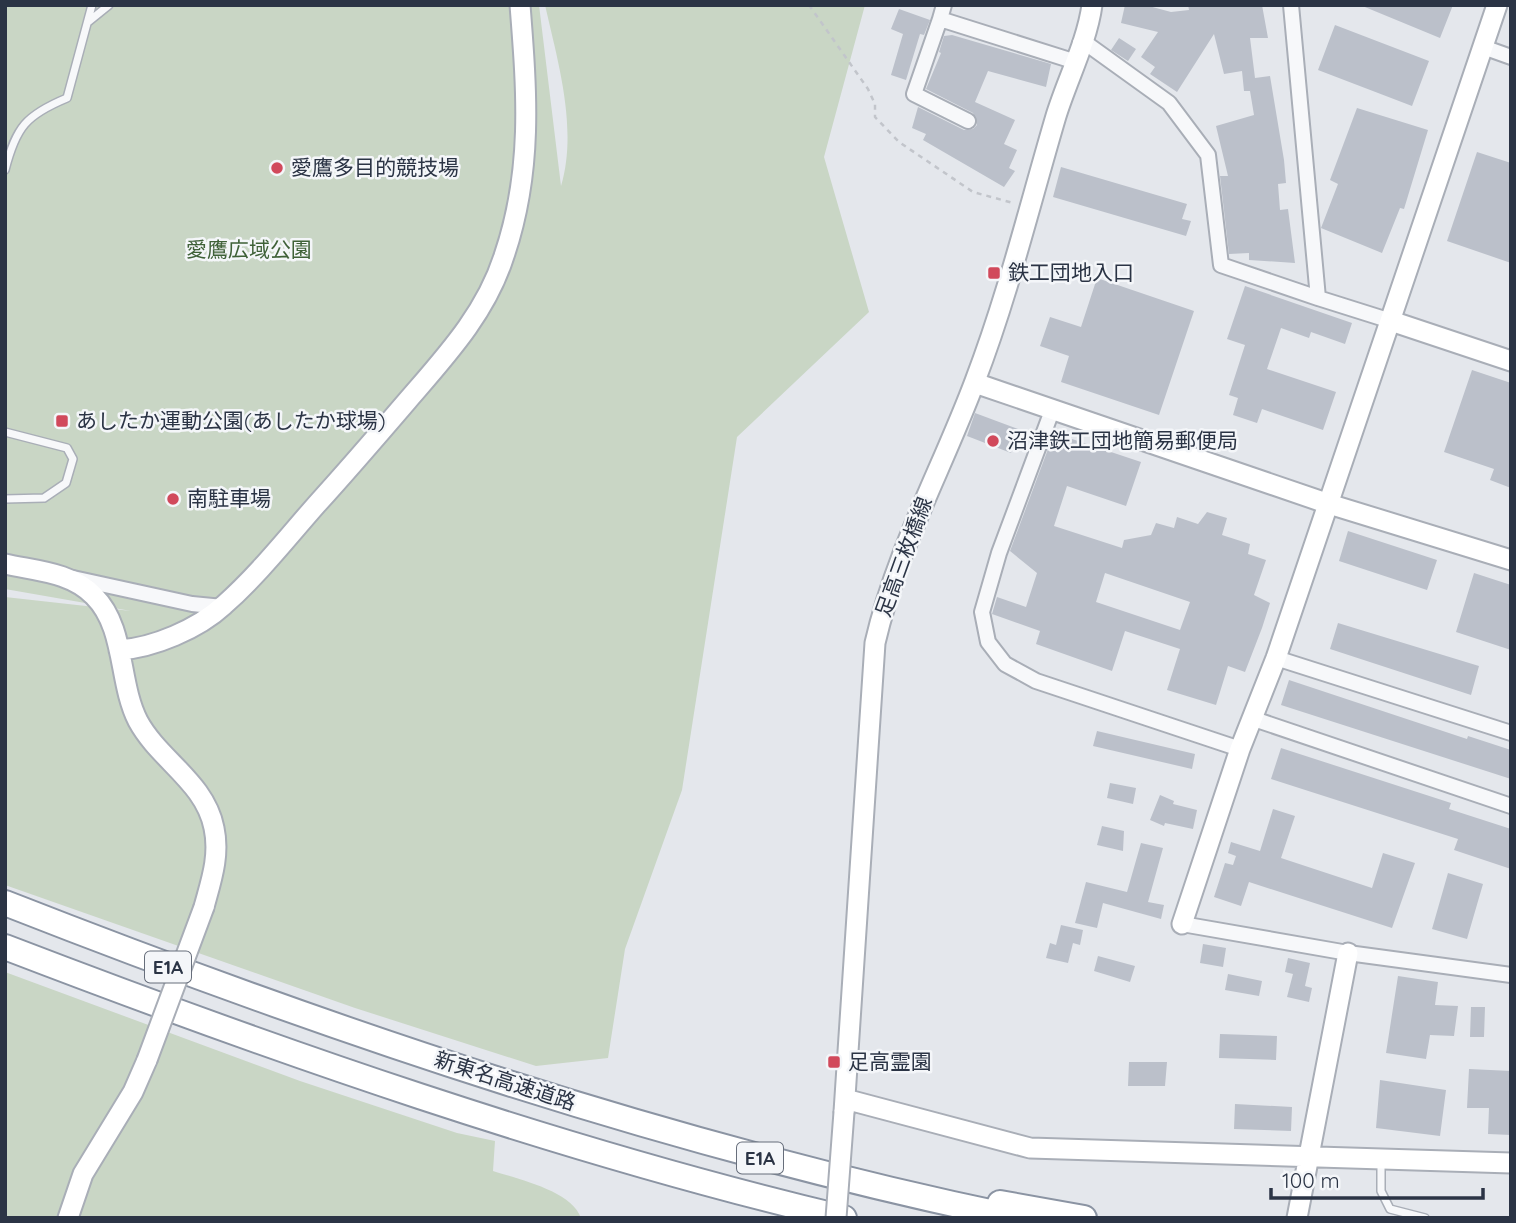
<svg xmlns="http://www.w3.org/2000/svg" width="1516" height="1223" viewBox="0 0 1516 1223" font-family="Quicksand,'Noto Sans JP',sans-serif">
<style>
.green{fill:#c9d6c5}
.building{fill:#bbc0ca;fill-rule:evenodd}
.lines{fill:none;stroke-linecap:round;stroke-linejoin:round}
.lane-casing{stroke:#a9aeb7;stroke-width:10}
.street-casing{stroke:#a9aeb7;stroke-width:18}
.secondary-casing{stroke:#a9aeb7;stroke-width:23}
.highway-casing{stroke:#8b94a3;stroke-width:28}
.path{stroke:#c2c5cb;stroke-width:2.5;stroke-dasharray:5 5;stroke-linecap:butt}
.lane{stroke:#f7f8fa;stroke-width:7}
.street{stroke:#f7f8fa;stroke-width:14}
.secondary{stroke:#fff;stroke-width:19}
.highway{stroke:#fff;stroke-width:24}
.secondary-bridge-casing{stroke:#a9aeb7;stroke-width:23;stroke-linecap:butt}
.secondary-bridge{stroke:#fff;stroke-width:19}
.poi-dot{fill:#d1495b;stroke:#f4f6f9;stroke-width:2.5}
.labels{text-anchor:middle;stroke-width:5;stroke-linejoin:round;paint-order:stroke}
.shield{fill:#f4f6f9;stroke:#676e7b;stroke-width:2}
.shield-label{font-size:19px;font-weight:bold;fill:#2b3445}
.poi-label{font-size:21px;fill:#2b3445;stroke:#f4f6f9;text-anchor:start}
.park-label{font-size:21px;fill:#3f6138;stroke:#f4f6f9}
.street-label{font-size:21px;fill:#2b3445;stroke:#f4f6f9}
</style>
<rect width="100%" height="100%" fill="#e4e7ec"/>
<path class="green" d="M5 5H539L561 186C578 129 558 62 545 5H865L824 157 869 312 737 437 682 790 625 949 608 1058 536 1066 355 1008 5 885V597L131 611 5 589Z
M5 972 300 1081 457 1133 495 1141 493 1171C518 1179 572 1191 581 1218H5Z"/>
<path class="building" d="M1125 5H1145L1171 12 1189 10 1188 5H1262L1268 38H1250L1255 78 1270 76 1284 160 1286 183 1278 184 1280 210 1288 209 1295 263 1249 260V253L1229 254 1220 176H1228L1216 126 1254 115 1250 91H1244L1242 71 1224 74 1214 34 1177 92 1150 74 1155 67 1141 57 1158 32 1121 23Z
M1360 5H1453L1440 38Z
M899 9 930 20 924 35 920 34 906 80 891 75 903 34 891 29Z
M1335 25 1429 61 1412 106 1318 70Z
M952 35 1051 64 1046 87 988 71 975 102 1015 120 1004 144 1017 150 1009 168 1015 171 1004 187 923 140 926 134 912 128 918 107 964 130 973 129 977 125 973 113 926 89 941 53 939 52 944 36Z
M1119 38 1136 49 1128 61 1111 50Z
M1357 108 1428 130 1404 209 1400 208 1382 253 1321 228 1338 184 1330 180Z
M1477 152 1511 163V263L1447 241Z
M1061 167 1187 204 1182 219 1191 221 1186 236 1053 197Z
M1097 278 1194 311 1159 415 1061 382 1069 356 1040 346 1050 317 1081 327Z
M1245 286 1352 323 1345 344 1311 332 1309 338 1281 328 1267 369 1336 392 1323 430 1262 409 1257 423 1233 415 1238 398 1229 395 1245 345 1227 339Z
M1472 370 1511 383V488L1490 480 1494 469 1444 452Z
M975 413 1018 429 1011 453 967 436Z
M1054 433 1141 462 1126 506 1067 486 1054 526 1122 548 1124 540 1151 535 1156 523 1174 528 1177 517 1198 524 1207 512 1227 518 1222 535 1250 544 1248 554 1266 560 1254 595 1270 603 1262 628 1245 672 1228 666 1216 705 1167 690 1180 649 1125 631 1112 671 1036 644 1040 631 992 614 997 597 1026 607 1037 573 1010 551ZM1105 573 1190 602 1180 630 1096 602Z
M1348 531 1437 560 1427 590 1339 561Z
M1474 573 1511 585V650L1456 632Z
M1338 623 1479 666 1471 695 1330 649Z
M1289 680 1467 739 1468 736 1511 750V779L1281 705Z
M1097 731 1195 754 1192 769 1093 746Z
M1281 748 1451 803 1449 809 1511 829V869L1454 850 1458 839 1271 779Z
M1110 783 1136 788 1133 804 1107 798Z
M1160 795 1174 801 1173 804 1197 810 1193 829 1165 823 1164 826 1150 820Z
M1273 809 1295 816 1281 858 1372 888 1383 853 1415 863 1392 928 1249 882 1241 906 1214 897 1225 863 1233 865 1236 856 1228 853 1231 842 1260 851Z
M1102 826 1124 831 1123 851 1097 845Z
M1141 843 1163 848 1148 902 1164 905 1161 919 1103 903 1097 928 1075 923 1086 882 1127 892Z
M1448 873 1483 884 1467 939 1432 929Z
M1061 925 1083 930 1080 945 1073 943 1068 963 1046 958 1050 943 1056 945Z
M1203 944 1226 948 1223 967 1200 963Z
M1098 956 1135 966 1130 982 1094 971Z
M1288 958 1310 963 1305 986 1312 988 1309 1002 1287 997 1293 974 1285 972Z
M1228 974 1262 981 1259 996 1225 990Z
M1398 976 1438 982 1435 1005 1458 1006 1454 1036 1430 1035 1426 1059 1386 1053Z
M1471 1007H1485L1484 1037H1470Z
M1220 1034 1277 1036 1276 1060 1219 1058Z
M1129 1062H1167L1165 1086H1128Z
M1469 1069 1511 1071V1135L1488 1134 1489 1108H1467Z
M1380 1080 1446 1090 1440 1136 1376 1128Z
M1235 1104 1292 1107 1291 1131 1234 1129Z"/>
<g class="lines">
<defs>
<path id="lane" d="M88 22 109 5
M5 170C16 127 26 115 67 98L92 5
M5 432 67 448 73 459 66 483 44 498 5 499
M1381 1162V1191L1390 1209 1425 1218"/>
<path id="street" d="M944 5 940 19 1073 61
M1291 5 1318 298 1391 321
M940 19 914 94 968 121
M1080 43 1087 44 1169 103 1208 155 1221 265 1318 298
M1483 47 1511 57
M1053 408 999 553 982 612 988 642 1005 664 1036 681 1240 749
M73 578 192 604 223 607
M1276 658 1511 733
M1251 718 1511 806
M1182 924 1348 953 1511 975"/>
<path id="secondary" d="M1391 321 1511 361
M975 383 1329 504 1511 560
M5 564C36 571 71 572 94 596 126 628 118 682 138 721 159 760 205 782 214 828 220 856 211 881 204 907
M119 650C153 648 198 629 224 605 258 575 287 538 317 504 348 470 378 435 408 400 446 356 486 313 504 256 533 171 527 93 520 5
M1182 924 1240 749 1276 658 1497 5
M845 1099 1030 1148 1511 1163
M844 1112 875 643C896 551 942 469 975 381 1008 295 1030 204 1056 116 1067 80 1087 42 1092 5
M68 1218 83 1174 133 1092 147 1060
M1297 1218 1348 953"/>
<path id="highway" d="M5 903C334 1032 671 1146 1018 1218
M5 947C276 1051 562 1151 844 1218
M1000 1203 1084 1218"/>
</defs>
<use href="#lane" class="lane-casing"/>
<use href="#street" class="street-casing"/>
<use href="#secondary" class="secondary-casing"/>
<use href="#highway" class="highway-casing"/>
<path class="path" d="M809 5 868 89 875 104V117L899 142 973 192 1013 203"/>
<use href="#lane" class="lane"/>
<use href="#street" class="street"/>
<use href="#secondary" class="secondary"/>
<use href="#highway" class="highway"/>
<defs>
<path id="secondary-bridge" d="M147 1060 204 907
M836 1218 844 1112"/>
</defs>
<use href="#secondary-bridge" class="secondary-bridge-casing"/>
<use href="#secondary-bridge" class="secondary-bridge"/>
</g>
<g class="poi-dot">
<circle cx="277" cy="168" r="7"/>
<rect x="987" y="266" width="14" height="14" rx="3.5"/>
<rect x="55" y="414" width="14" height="14" rx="3.5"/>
<circle cx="993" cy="441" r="7"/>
<circle cx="173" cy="499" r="7"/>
<rect x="827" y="1055" width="14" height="14" rx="3.5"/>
</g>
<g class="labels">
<g class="shield">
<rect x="145" y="951.5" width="46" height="31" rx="5"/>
<rect x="737" y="1142.5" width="46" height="31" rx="5"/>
</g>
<g class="shield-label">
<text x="168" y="974">E1A</text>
<text x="760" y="1165">E1A</text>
</g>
<g class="poi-label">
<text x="291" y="175">愛鷹多目的競技場</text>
<text x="1008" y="280">鉄工団地入口</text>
<text x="76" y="428">あしたか運動公園(あしたか球場)</text>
<text x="1007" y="448">沼津鉄工団地簡易郵便局</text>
<text x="187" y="506">南駐車場</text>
<text x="848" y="1069">足高霊園</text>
</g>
<g class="park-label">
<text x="249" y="257">愛鷹広域公園</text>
</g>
<g class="street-label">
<text transform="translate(904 557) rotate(-70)" y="7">足高三枚橋線</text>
<text transform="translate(505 1081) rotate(18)" y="7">新東名高速道路</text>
</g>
</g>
<rect width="1516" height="1223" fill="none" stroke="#2b3445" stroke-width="14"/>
<path d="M1271 1188v10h212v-10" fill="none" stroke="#2b3445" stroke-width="3.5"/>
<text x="1282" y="1188" font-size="21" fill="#2b3445" stroke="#f4f6f9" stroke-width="5" paint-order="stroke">100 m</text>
</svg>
